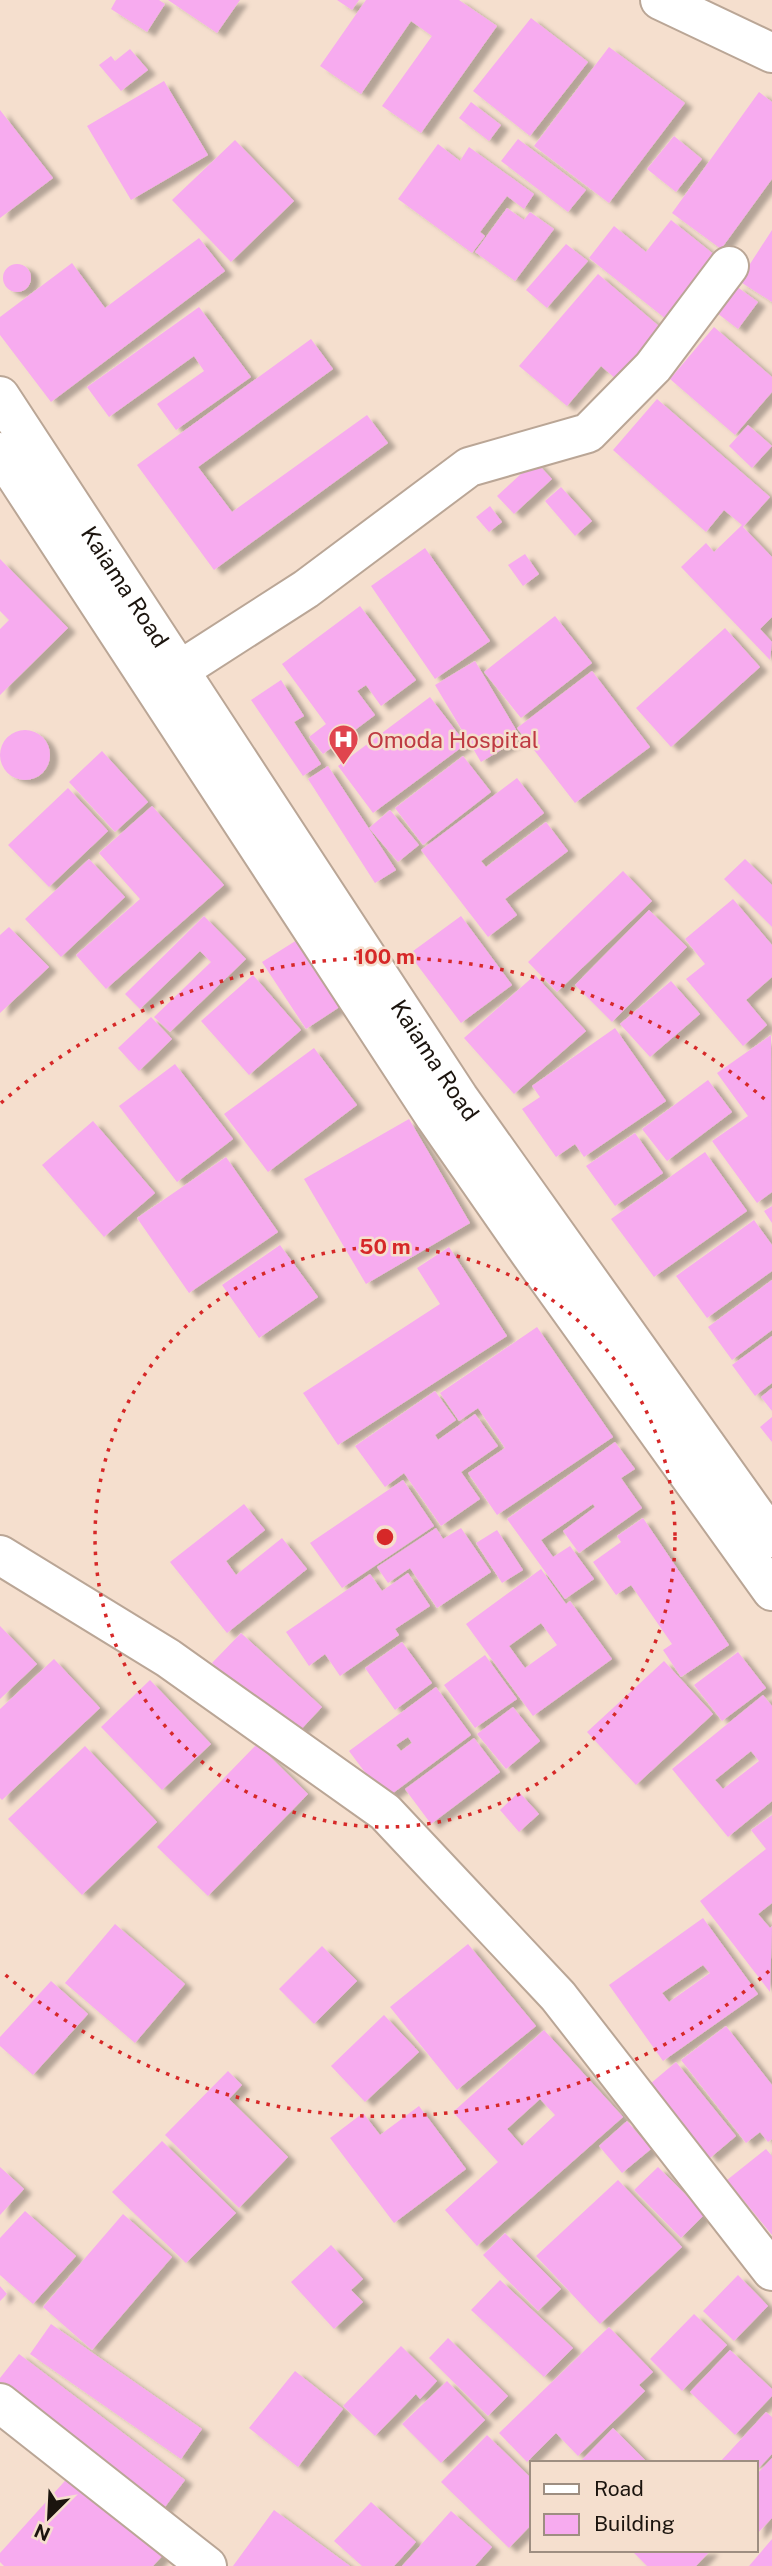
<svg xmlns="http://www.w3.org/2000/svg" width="772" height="2566" viewBox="0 0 772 2566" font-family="'Public Sans',sans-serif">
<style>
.building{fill:#f7abef;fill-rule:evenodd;filter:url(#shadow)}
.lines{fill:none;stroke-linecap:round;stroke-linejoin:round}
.minor-casing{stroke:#baa696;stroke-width:42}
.highway-casing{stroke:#baa696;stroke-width:42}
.minor{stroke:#fff;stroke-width:38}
.highway{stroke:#fff;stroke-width:38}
.ring{fill:none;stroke:#d62828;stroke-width:3.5;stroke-dasharray:3.5 7}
.labels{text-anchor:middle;stroke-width:5;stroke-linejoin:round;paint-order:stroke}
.street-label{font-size:23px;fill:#1b140e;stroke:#f5dfce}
.health-label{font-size:23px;fill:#be3a42;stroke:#f5dfce;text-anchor:start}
.centre{fill:#d62828;stroke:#f5dfce;stroke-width:3.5}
.ring-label{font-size:21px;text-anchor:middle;font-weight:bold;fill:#d62828;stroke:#f5dfce;stroke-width:5;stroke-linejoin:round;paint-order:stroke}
</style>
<defs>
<filter id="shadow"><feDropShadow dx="8" dy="4.5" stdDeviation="2" flood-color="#0004"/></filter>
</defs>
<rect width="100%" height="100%" fill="#f5dfce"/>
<path class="building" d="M116 0H159L165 4 147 32 111 9Z
M168 0H240L217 33Z
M337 0H359L352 10Z
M366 0H459L497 26 421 133 382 106 432 36 411 21 361 94 320 66Z
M531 18 588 62 530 136 473 91Z
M609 47 685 103 609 203 534 146Z
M130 49 148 70 121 91 99 65 111 56 115 61Z
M164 81 208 155 131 200 87 126Z
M759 92 772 102V179L721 249 672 213Z
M471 102 501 125 489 141 459 118Z
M0 110 53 178 0 218Z
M674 136 702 159 676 192 647 169Z
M518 139 586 190 568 212 501 161Z
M235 140 294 201 231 262 172 200Z
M438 144 460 161 469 147 534 194 524 209 507 196 480 232 485 236 472 253 398 199Z
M507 208 524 220 530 212 554 229 515 281 475 252Z
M671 220 716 256 666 319 589 258 614 226 646 252Z
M772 230V302L739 281Z
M199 238 225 271 51 402 0 335V317L72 263 105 308Z
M566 244 588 261 547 308 526 290Z
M3 278a14 14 0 1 1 28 0a14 14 0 1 1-28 0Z
M598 274 660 327 616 379 601 366 567 406 519 366Z
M736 286 758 302 738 329 717 313Z
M199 307 251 377 176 430 157 404 204 371 194 356 109 417 87 387Z
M714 327 772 377V392L735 435 670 379Z
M311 339 333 369 198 467 232 512 367 415 388 443 214 570 137 465Z
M657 399 770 497 743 527 772 557V617L760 629 772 642 770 660 681 567 706 543 714 552 742 525 724 510 706 532 613 450Z
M748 425 772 446 752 468 729 446Z
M535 461 552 479 514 514 497 496Z
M561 487 592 521 575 536 545 501Z
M490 506 502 522 489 532 476 517Z
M425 548 490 641 435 679 371 586Z
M525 554 539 574 523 586 508 565Z
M0 559 68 628 0 695V629L9 620 0 611Z
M360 606 416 680 381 706 366 685 357 691 375 715 323 754 309 737 326 724 282 664Z
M555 616 592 663 521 718 484 672Z
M725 628 760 667 671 747 636 708Z
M475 661 521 738 481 762 435 685Z
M592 671 650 747 575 803 517 728Z
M281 680 304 716 294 722 321 764 303 776 251 700Z
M430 697 466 744 373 813 338 766Z
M0 755a25 25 0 1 1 50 0a25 25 0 1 1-50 0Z
M102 751 148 802 115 832 69 782Z
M463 756 491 792 423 845 395 808Z
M328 766 396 870 375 883 308 779Z
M517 778 544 813 481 861 486 867 546 822 568 851 505 899 517 915 488 937 421 850Z
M68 788 108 831 49 887 8 845Z
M152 806 224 885 106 989 76 955 140 899 99 853Z
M390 810 419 845 398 862 369 828Z
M89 859 125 897 61 957 25 919Z
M745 859 772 885V927L724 879Z
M623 871 652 901 557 992 528 962Z
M733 899 772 945V977L746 1000 767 1025 743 1046 686 979 705 964 685 939Z
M649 910 687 947 612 1022 575 985Z
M204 916 246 959 170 1032 154 1017 211 962 200 951 140 1009 125 994Z
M461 916 512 985 461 1023 409 954Z
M9 927 49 967 0 1013V935Z
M297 940 341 1006 306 1029 262 962Z
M253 975 301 1030 249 1075 201 1021Z
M535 975 586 1031 514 1094 464 1038Z
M671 981 700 1014 650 1057 620 1024Z
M151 1017 172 1039 139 1071 118 1048Z
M615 1028 666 1101 584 1157 575 1144 556 1157 522 1109 540 1097 532 1086Z
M771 1035 772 1192 757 1203 712 1141 748 1116 717 1073Z
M314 1048 357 1105 268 1172 224 1114Z
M175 1064 233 1139 177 1182 119 1106Z
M708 1080 732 1112 667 1161 642 1129Z
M409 1119 470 1223 366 1284 304 1179Z
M93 1121 155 1193 104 1237 42 1165Z
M635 1133 663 1173 615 1206 586 1166Z
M705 1152 747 1211 654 1277 611 1219Z
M226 1157 278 1232 189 1293 137 1218Z
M772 1206V1223L764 1211Z
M754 1220 772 1245V1271L707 1318 676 1276Z
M280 1245 318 1297 259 1338 222 1285Z
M449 1247 507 1336 338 1445 303 1393 440 1304 417 1268Z
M772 1280V1330L732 1360 708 1327Z
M537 1327 613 1437 497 1515 468 1473 505 1448 478 1408 459 1421 440 1393Z
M772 1336V1383L755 1396 732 1365Z
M772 1388V1411L761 1397Z
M435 1391 456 1420 435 1435 438 1440 475 1414 498 1446 461 1472 480 1499 441 1526 404 1473 385 1487 355 1446Z
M772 1417V1442L760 1427Z
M615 1442 635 1469 621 1478 642 1508 579 1553 563 1531 595 1507 593 1504 541 1540 553 1557 570 1546 594 1579 565 1599 507 1519Z
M403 1480 434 1526 342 1588 310 1543Z
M244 1504 265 1530 226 1561 236 1575 282 1538 307 1569 227 1633 170 1562Z
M643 1518 729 1645 681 1677 663 1650 672 1644 631 1585 616 1595 593 1562 621 1542 617 1536Z
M436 1528 443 1539 461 1528 491 1572 437 1608 410 1568 388 1583 377 1567Z
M497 1530 523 1570 502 1583 476 1543Z
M541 1569 566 1604 570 1601 612 1659 533 1716 466 1624ZM541 1623 557 1645 525 1668 509 1646Z
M408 1573 430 1606 395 1629 399 1635 340 1676 325 1654 309 1666 286 1632 370 1574 382 1591Z
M0 1626 37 1664 0 1699Z
M241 1633 322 1707 293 1738 212 1663Z
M402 1642 432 1683 395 1710 365 1668Z
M738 1652 766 1688 722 1721 694 1685Z
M485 1655 517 1699 475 1728 444 1685Z
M54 1659 100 1708 2 1800 0 1798V1709Z
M664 1661 713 1714 636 1785 587 1732Z
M150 1680 211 1744 162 1790 101 1727Z
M436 1687 471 1735 385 1799 349 1751ZM408 1737 412 1743 401 1751 396 1745Z
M763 1695 772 1706V1801L728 1837 672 1769ZM751 1751 759 1761 723 1789 715 1780Z
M513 1707 540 1741 506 1769 477 1734Z
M474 1738 500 1772 431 1824 405 1789Z
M257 1744 308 1794 208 1896 157 1847Z
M85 1746 157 1822 82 1895 8 1819Z
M519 1792 539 1814 519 1832 500 1810Z
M772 1815V1903L758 1914 770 1928 772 1926 770 1992 700 1901 766 1849 751 1830Z
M703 1918 758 1994 663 2061 609 1985ZM703 1965 710 1973 669 2002 662 1993Z
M115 1924 185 1984 135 2043 65 1983Z
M468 1944 536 2026 457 2090 390 2007Z
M322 1946 357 1981 314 2024 279 1989Z
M51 1981 88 2014 33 2075 0 2046V2037Z
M384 2015 419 2052 365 2102 331 2066Z
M726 2026 772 2085V2139L768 2142 760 2132 746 2143 681 2060Z
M544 2030 623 2117 477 2246 445 2210 498 2162 453 2112ZM540 2099 555 2115 522 2146 507 2129Z
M676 2062 736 2136 710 2158 650 2084Z
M228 2071 242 2085 229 2099 288 2157 239 2208 165 2135Z
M419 2106 466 2169 394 2223 330 2138 363 2113 380 2135Z
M627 2121 651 2149 622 2173 599 2146Z
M162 2141 236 2213 186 2263 112 2192Z
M766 2149 772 2156V2235L727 2180Z
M0 2167 24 2189 0 2215Z
M658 2167 705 2214 681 2238 634 2190Z
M618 2180 682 2247 600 2324 536 2256Z
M25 2211 76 2256 33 2304 0 2275V2238Z
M123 2214 172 2257 92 2350 43 2307Z
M505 2233 561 2289 538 2311 483 2255Z
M331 2245 363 2279 351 2290 363 2302 334 2329 291 2282Z
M738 2275 768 2306 734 2341 703 2311Z
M500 2280 573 2348 544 2377 471 2310Z
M0 2286 7 2294 0 2301Z
M694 2314 727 2345 682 2391 650 2359Z
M51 2324 202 2429 181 2459 30 2354Z
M609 2327 653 2372 639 2385 645 2391 578 2456 556 2433 527 2462 499 2433Z
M448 2338 508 2396 488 2416 429 2358Z
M401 2346 437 2381 420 2399 416 2394 375 2436 343 2406Z
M730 2350 772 2389V2396L735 2435 690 2392Z
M19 2354 185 2480 162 2511 0 2386V2378Z
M295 2371 343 2409 298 2467 249 2428Z
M447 2381 485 2420 441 2463 402 2424Z
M766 2412 772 2417V2454L756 2471V2463H719Z
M613 2428 648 2463H579Z
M487 2435 532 2479V2524L509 2548 441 2482Z
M772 2458V2518L756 2535V2475Z
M72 2473 164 2554 153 2566H4L0 2562V2553Z
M371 2502 416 2542 394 2566H362L334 2541Z
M274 2510 350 2566H233Z
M451 2511 492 2547 475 2566H402Z
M772 2539V2566H749Z
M631 2550H711L696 2566H647Z"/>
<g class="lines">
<defs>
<path id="minor" d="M660 0 772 53
M180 670 306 589 469 467 588 433 653 367 729 266
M0 1555 168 1658 385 1812 558 1996 772 2271
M0 2403 207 2566"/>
<g id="highway">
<path id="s1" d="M0 396 459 1098 772 1538"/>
<path d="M0 452 435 1117 529 1252 772 1591"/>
</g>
</defs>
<use href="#minor" class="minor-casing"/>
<use href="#highway" class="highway-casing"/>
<use href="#minor" class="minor"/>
<use href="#highway" class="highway"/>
</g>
<g class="ring">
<circle cx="385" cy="1537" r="290"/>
<path d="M769 1971A580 580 0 0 1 1 1971M1 1103A580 580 0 0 1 769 1103"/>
</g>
<defs>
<symbol id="hospital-pin" viewBox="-11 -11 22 30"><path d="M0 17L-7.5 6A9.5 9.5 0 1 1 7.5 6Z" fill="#e0444e" stroke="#f5dfce"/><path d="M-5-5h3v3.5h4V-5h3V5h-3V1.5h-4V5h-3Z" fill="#fff"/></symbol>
</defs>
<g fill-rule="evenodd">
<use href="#hospital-pin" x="326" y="722" width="35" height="47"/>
</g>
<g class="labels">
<g class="street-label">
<text dy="8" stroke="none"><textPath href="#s1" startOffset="228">Kaiama Road</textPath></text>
<text dy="8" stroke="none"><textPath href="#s1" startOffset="794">Kaiama Road</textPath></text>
</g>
<g class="health-label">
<text x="367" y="748">Omoda Hospital</text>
</g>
</g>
<circle cx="385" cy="1537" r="10" class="centre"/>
<g class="ring-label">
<text x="385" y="964">100 m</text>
<text x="385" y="1254">50 m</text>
</g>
<rect x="530" y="2461" width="228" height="91" fill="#f5dfce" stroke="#9e8e81" stroke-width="2"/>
<rect x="544" y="2484" width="35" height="10" fill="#ffffff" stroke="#9e8e81" stroke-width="2"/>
<text x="594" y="2496" font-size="21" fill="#1b140e">Road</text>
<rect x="544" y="2514" width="35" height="21" fill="#f7abef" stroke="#9e8e81" stroke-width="2"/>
<text x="594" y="2531" font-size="21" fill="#1b140e">Building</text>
<g transform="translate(49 2517) rotate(204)" stroke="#f5dfce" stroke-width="5" paint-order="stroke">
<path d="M0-5L12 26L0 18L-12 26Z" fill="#1b140e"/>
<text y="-10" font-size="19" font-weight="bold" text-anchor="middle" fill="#1b140e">N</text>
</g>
</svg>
